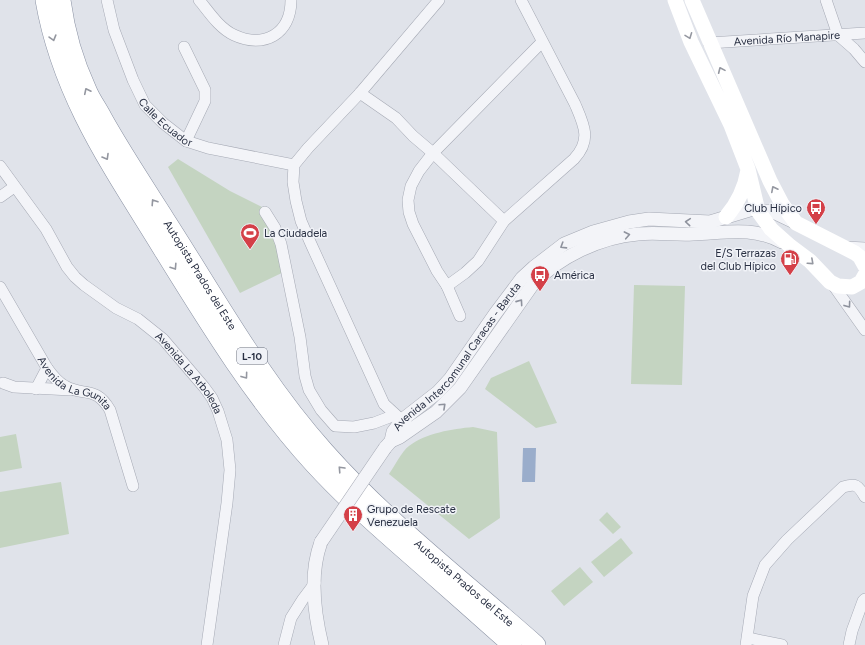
<svg xmlns="http://www.w3.org/2000/svg" width="865" height="645" viewBox="0 0 865 645" font-family="Figtree,sans-serif">
<style>
.green{fill:#c4d4c1}
.water{fill:#9aadcb}
.lines{fill:none;stroke-linecap:round;stroke-linejoin:round}
.minor-casing{stroke:#a5a9b4;stroke-width:12}
.tertiary-casing{stroke:#a5a9b4;stroke-width:14}
.motorway-casing{stroke:#878fa1;stroke-width:20}
.minor{stroke:#f3f4f8;stroke-width:11}
.tertiary{stroke:#f3f4f8;stroke-width:13}
.secondary{stroke:#fff;stroke-width:15}
.motorway{stroke:#fff;stroke-width:19}
.tertiary-bridge-casing{stroke:#a5a9b4;stroke-width:14;stroke-linecap:butt}
.tertiary-bridge{stroke:#f3f4f8;stroke-width:13}
.oneway{stroke:#9497a0}
.oneway2{stroke:#8e929d}
.labels{text-anchor:middle;stroke-width:3;stroke-linejoin:round;paint-order:stroke}
.shield{fill:#f0f2f7;stroke:#646a78;stroke-width:1}
.shield-label{font-size:10px;font-weight:bold;fill:#282f42}
.street-label{font-size:11px;fill:#282f42;stroke:#f0f2f7}
.poi-label{font-size:11px;fill:#282f42;stroke:#f0f2f7;text-anchor:start}
</style>
<rect width="100%" height="100%" fill="#e0e3ea"/>
<path class="green" d="M178 159 230 191 270 211 283 231 288 270 240 293 168 167Z
M634 285 685 286 682 385 631 384Z
M529 361 557 423 536 428 485 389 491 378Z
M473 427 497 432 500 518 469 539 389 474C394 467 402 451 409 446 426 433 452 429 473 427Z
M16 434 22 468 0 472V437Z
M61 482 69 534 0 548V492Z
M607 512 621 527 613 534 599 520Z
M621 538 633 553 604 577 591 562Z
M580 567 593 582 564 606 551 591Z"/>
<path class="water" d="M523 448H536L535 482H522Z"/>
<g class="lines">
<defs>
<g id="minor">
<path id="s1" d="M107 0 114 30 133 80 145 105 163 123 186 141 208 148 294 165"/>
<path d="M199 0C209 12 219 28 234 35 264 49 291 34 291 0"/>
<path d="M826 0 838 35"/>
<path d="M838 35 854 49 865 62"/>
<path id="s2" d="M709 43 865 33"/>
<path d="M184 47 205 90V101L186 141"/>
<path d="M360 93 396 118 413 136 433 153 504 221"/>
<path id="s3" d="M0 166 46 229 67 267 75 277 84 285 116 308 138 319 163 339 204 387 212 398 218 411 227 440 230 470 227 503 207 645"/>
<path d="M0 197 14 187"/>
<path d="M265 212 275 228 281 244 300 337 305 376 309 390 321 410 335 426 354 427 374 423 395 415"/>
<path d="M846 247 865 248"/>
<path d="M831 282 865 330"/>
<path d="M447 286 465 273 478 261 504 221 574 159C592 140 584 125 575 104L521 0"/>
<path id="s4" d="M0 287 47 368C52 375 57 382 65 386 84 397 95 385 110 410L133 486"/>
<path d="M460 316 447 286 437 271 413 224 409 212 408 200 411 186 419 171 433 153 542 42"/>
<path d="M3 383 14 387 71 390"/>
<path d="M36 389 47 368"/>
<path d="M407 425 384 404 311 244 301 221 296 201 293 182 294 165 308 148 360 93 439 0"/>
<path d="M748 638 782 645"/>
<path d="M284 645 291 618 303 599 315 583"/>
<path d="M746 645 753 596 765 565 787 540 843 487C856 483 858 485 865 497"/>
<path d="M849 645 852 631 863 601 865 599"/>
</g>
<g id="tertiary">
<path d="M391 441 400 437 436 412 460 388 533 284C559 257 600 237 638 234 656 232 674 235 693 234 725 233 752 226 782 242"/>
<path id="s5" d="M385 448 391 441 393 432 402 420 438 392 450 379 495 314 522 278 534 267 564 244 593 232 629 222 649 219 710 222 753 209 758 211H771L796 223"/>
<path d="M321 542C309 575 314 612 322 645"/>
</g>
<g id="motorway">
<path d="M45 0C60 86 102 152 147 224 198 306 249 393 314 464 348 501 386 534 424 567 453 593 483 619 512 645"/>
<path id="s6" d="M61 0C65 31 74 62 87 90 91 100 98 109 103 119 122 153 144 186 165 219 216 298 262 382 325 452 388 523 465 582 536 645"/>
</g>
</defs>
<use href="#minor" class="minor-casing"/>
<use href="#tertiary" class="tertiary-casing"/>
<use href="#motorway" class="motorway-casing"/>
<use href="#minor" class="minor"/>
<use href="#tertiary" class="tertiary"/>
<path class="secondary" d="M675 0 691 42 731 125 748 169 758 211 771 229 790 246 810 261 830 282 838 286 852 287 861 282 865 275
M692 0 770 181 782 204 796 223 855 253 860 257 865 266
M726 217C738 203 745 188 748 170"/>
<use href="#motorway" class="motorway"/>
<defs>
<path id="tertiary-bridge" d="M321 542 385 448"/>
</defs>
<use href="#tertiary-bridge" class="tertiary-bridge-casing"/>
<use href="#tertiary-bridge" class="tertiary-bridge"/>
</g>
<defs><path id="oneway-chevron" d="M-2-3.5L2.5 0L-2 3.5" fill="none" stroke-width="1.6" stroke-linecap="round" stroke-linejoin="round"/></defs>
<g class="oneway">
<use href="#oneway-chevron" transform="translate(689 36) rotate(69)"/>
<use href="#oneway-chevron" transform="translate(53 38) rotate(74)"/>
<use href="#oneway-chevron" transform="translate(721 70) rotate(-114)"/>
<use href="#oneway-chevron" transform="translate(87 91) rotate(-116)"/>
<use href="#oneway-chevron" transform="translate(106 157) rotate(60)"/>
<use href="#oneway-chevron" transform="translate(774 189) rotate(-117)"/>
<use href="#oneway-chevron" transform="translate(154 202) rotate(-123)"/>
<use href="#oneway-chevron" transform="translate(811 262) rotate(42)"/>
<use href="#oneway-chevron" transform="translate(174 267) rotate(57)"/>
<use href="#oneway-chevron" transform="translate(245 376) rotate(54)"/>
<use href="#oneway-chevron" transform="translate(341 469) rotate(-133)"/>
</g>
<g class="oneway2">
<use href="#oneway-chevron" transform="translate(688 222) rotate(-175)"/>
<use href="#oneway-chevron" transform="translate(627 235) rotate(-11)"/>
<use href="#oneway-chevron" transform="translate(563 246) rotate(148)"/>
<use href="#oneway-chevron" transform="translate(520 302) rotate(-55)"/>
<use href="#oneway-chevron" transform="translate(848 305) rotate(54)"/>
<use href="#oneway-chevron" transform="translate(443 406) rotate(-43)"/>
</g>
<defs>
<symbol id="bus-pin" viewBox="-11 -11 22 30"><path d="M0 17L-7.5 6A9.5 9.5 0 1 1 7.5 6Z" fill="#d44048" stroke="#f0f2f7"/><path d="M-5-6H5V4H4V6H2V4H-2V6H-4V4H-5ZM-3.5-4V0h7V-4ZM-3.5 1.2v1.5H-2V1.2ZM2 1.2v1.5H3.5V1.2Z" fill="#fff"/></symbol>
<symbol id="stadium-pin" viewBox="-11 -11 22 30"><path d="M0 17L-7.5 6A9.5 9.5 0 1 1 7.5 6Z" fill="#d44048" stroke="#f0f2f7"/><path d="M0-5a6.5 5 0 1 0 0 10a6.5 5 0 1 0 0-10ZM-3.5-1.8h7v3.6h-7Z" fill="#fff"/></symbol>
<symbol id="fuel-pin" viewBox="-11 -11 22 30"><path d="M0 17L-7.5 6A9.5 9.5 0 1 1 7.5 6Z" fill="#d44048" stroke="#f0f2f7"/><path d="M-5.5-6h7V0h2V4h1.3V-2.5L3-4.5l.8-.8L6-3V5H2.5V1h-1V6h-7ZM-4.2-4.7v3.2H.2V-4.7Z" fill="#fff"/></symbol>
<symbol id="building-pin" viewBox="-11 -11 22 30"><path d="M0 17L-7.5 6A9.5 9.5 0 1 1 7.5 6Z" fill="#d44048" stroke="#f0f2f7"/><path d="M-4-6H4V6H1V3H-1V6H-4ZM-2.5-4.3h1.7v1.8h-1.7ZM.8-4.3h1.7v1.8H.8ZM-2.5-1h1.7V.8h-1.7ZM.8-1h1.7V.8H.8Z" fill="#fff"/></symbol>
</defs>
<g fill-rule="evenodd">
<use href="#bus-pin" x="805" y="197" width="22" height="30"/>
<use href="#stadium-pin" x="239" y="222" width="22" height="30"/>
<use href="#fuel-pin" x="779" y="248" width="22" height="30"/>
<use href="#bus-pin" x="529" y="264" width="22" height="30"/>
<use href="#building-pin" x="342" y="504" width="22" height="30"/>
</g>
<g class="labels">
<rect class="shield" x="237" y="348" width="30" height="16" rx="3"/>
<g class="shield-label">
<text x="252" y="360">L-10</text>
</g>
<g class="street-label">
<text dy="4" stroke="none"><textPath href="#s2" startOffset="78">Avenida Río Manapire</textPath></text>
<text dy="4" stroke="none"><textPath href="#s1" startOffset="139">Calle Ecuador</textPath></text>
<text dy="4" stroke="none"><textPath href="#s6" startOffset="311">Autopista Prados del Este</textPath></text>
<text dy="4" stroke="none"><textPath href="#s5" startOffset="118">Avenida Intercomunal Caracas - Baruta</textPath></text>
<text dy="4" stroke="none"><textPath href="#s3" startOffset="285">Avenida La Arboleda</textPath></text>
<text dy="4" stroke="none"><textPath href="#s4" startOffset="126">Avenida La Gunita</textPath></text>
<text dy="4" stroke="none"><textPath href="#s6" startOffset="719">Autopista Prados del Este</textPath></text>
</g>
<g class="poi-label">
<text x="802" y="212" text-anchor="end">Club Hípico</text>
<text x="264" y="237">La Ciudadela</text>
<text x="776" y="257" text-anchor="end">E/S Terrazas<tspan x="776" dy="13">del Club Hípico</tspan></text>
<text x="554" y="279">América</text>
<text x="367" y="513">Grupo de Rescate<tspan x="367" dy="13">Venezuela</tspan></text>
</g>
</g>
</svg>
